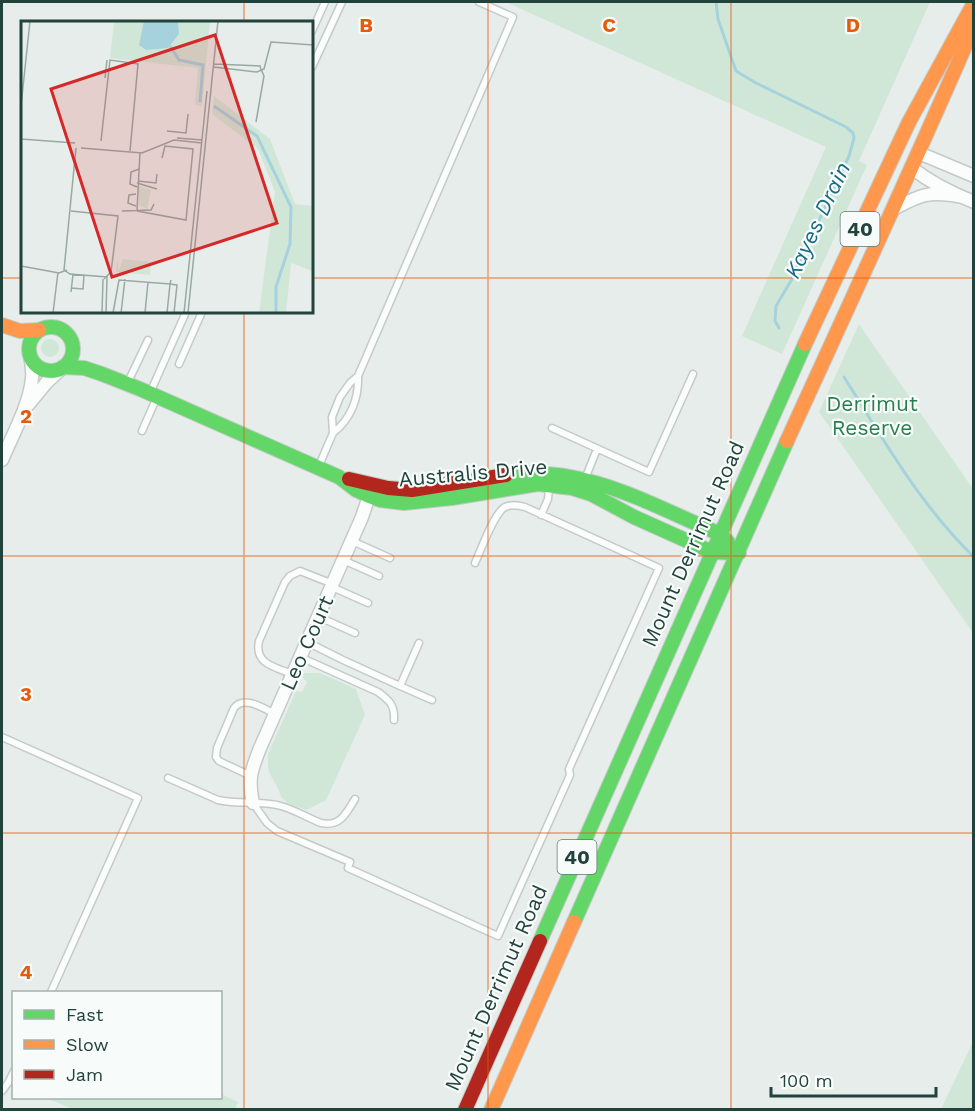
<svg xmlns="http://www.w3.org/2000/svg" width="975" height="1111" viewBox="0 0 975 1111" font-family="'Work Sans',sans-serif">
<style>
.green{fill:#d0e7d8}
.lines{fill:none;stroke-linecap:round;stroke-linejoin:round}
.stream{stroke:#a6d2dd;stroke-width:3}
.lane-casing{stroke:#c4cac8;stroke-width:9}
.street-casing{stroke:#c4cac8;stroke-width:15}
.fast-casing{stroke:#c3cbc8;stroke-width:16}
.slow-casing{stroke:#c3cbc8;stroke-width:16}
.jam-casing{stroke:#c3cbc8;stroke-width:16}
.lane{stroke:#fbfcfc;stroke-width:6}
.street{stroke:#fbfcfc;stroke-width:12}
.fast{stroke:#63d668;stroke-width:14}
.slow{stroke:#ff974d;stroke-width:14}
.jam{stroke:#b3261e;stroke-width:14}
.grid{fill:none;stroke:#e8590c;stroke-width:1.5;stroke-opacity:0.55}
.labels{text-anchor:middle;stroke-width:4.5;stroke-linejoin:round;paint-order:stroke}
.shield{fill:#f7fbf9;stroke:#627a75;stroke-width:1.5}
.shield-label{font-size:20px;font-weight:bold;fill:#22433c}
.park-label{font-size:21px;fill:#297e4f;stroke:#f7fbf9}
.street-label{font-size:21px;fill:#22433c;stroke:#f7fbf9}
.water-label{font-size:22px;font-style:italic;fill:#176c85;stroke:#f7fbf9}
.inset-river{fill:none;stroke:#a6d2dd;stroke-width:3}
.inset-road{fill:none;stroke:#98a9a4;stroke-width:1.5}
.view{fill:#d62828;fill-opacity:0.15;stroke:#d62828;stroke-width:3}
.inset-edge{fill:none;stroke:#22433c;stroke-width:3}
.grid-label{font-size:20px;text-anchor:middle;font-weight:bold;fill:#e8590c;stroke:#f7fbf9;stroke-width:4.5;stroke-linejoin:round;paint-order:stroke}
</style>
<rect width="100%" height="100%" fill="#e7edea"/>
<path class="green" d="M506 2H930L859 161 867 165 782 354 742 336 826 147Z
M859 324 973 489V633L819 412Z
M41 348a9 9 0 1 1 18 0a9 9 0 1 1-18 0Z
M304 673H320L356 689 365 715 326 800 306 810 289 804 281 797C279 788 274 782 270 774 267 768 268 760 268 754L296 691 302 692 307 682 302 677Z
M973 1042V1109H941Z
M221 1094 238 1102 235 1109H73L46 1098 58 1099 60 1098H220Z"/>
<g class="lines">
<path class="stream" d="M716 2 718 19 736 71 756 83 846 127 853 133 854 138 849 156 792 279 776 306 775 321 779 328
M844 377C883 439 920 505 974 557"/>
<defs>
<path id="lane" d="M312 31 325 2
M312 67 342 2
M179 364 202 312
M128 382 148 340
M150 393 186 312
M552 428 649 472 693 374
M142 431 157 397
M333 433C351 419 359 398 358 376
M318 468 333 433 332 417 340 397 350 383 358 376 513 17 479 2
M585 479 597 449
M541 515 548 499 549 487
M352 541 390 558
M343 560 379 576
M332 587 368 603
M319 617 355 633
M307 642 343 660 400 686 419 643
M300 657 378 692C389 700 395 705 394 720
M292 674C275 667 254 664 259 641L285 582 290 576 300 571 333 584
M400 686 432 700
M2 737 138 798 51 992
M251 776 219 761 216 757 217 748 234 708C244 695 263 708 275 714
M168 778 218 800C239 805 261 800 281 806 295 810 308 818 321 823 341 827 346 813 355 799
M253 803 267 823 277 831 350 862 348 868 498 936 570 775 569 769 659 568 525 507C518 505 512 504 505 507 494 513 481 550 475 563
M2 1091 8 1083 14 1071"/>
<path id="street" d="M919 153 974 176
M912 168C931 183 951 193 974 202
M892 210C919 195 930 190 962 197
M28 405 47 382 61 369
M2 460C12 436 30 404 32 378 33 371 31 365 31 359
M253 803C248 778 251 771 260 748L362 517 371 490"/>
<path id="fast" d="M29 349a22 22 0 1 1 44 0a22 22 0 1 1-44 0Z
M63 367 84 368 102 374 140 389 339 477 356 490 369 496 380 500 404 503 452 498 538 484 572 488 591 494 634 517 712 552 739 553
M506 475C583 464 651 505 720 534L728 542
M574 922 787 441
M540 941 805 344"/>
<path id="slow" d="M2 325 20 331 39 330
M805 344 909 122 974 3
M787 441C850 303 914 165 974 26
M491 1110 574 922"/>
<path id="jam" d="M349 479 388 488 412 490 506 475
M465 1110 540 941"/>
</defs>
<use href="#lane" class="lane-casing"/>
<use href="#street" class="street-casing"/>
<use href="#fast" class="fast-casing"/>
<use href="#slow" class="slow-casing"/>
<use href="#jam" class="jam-casing"/>
<use href="#lane" class="lane"/>
<use href="#street" class="street"/>
<use href="#fast" class="fast"/>
<use href="#slow" class="slow"/>
<use href="#jam" class="jam"/>
</g>
<path class="grid" d="M244 2V22M488 2V1110M731 2V1110M2 278H22M312 278H974M244 312V1110M2 556H974M2 833H974"/>
<g class="labels">
<g class="shield">
<rect x="840.5" y="212" width="39" height="34" rx="4.5"/>
<rect x="557.5" y="840" width="39" height="34" rx="4.5"/>
</g>
<g class="shield-label">
<text x="860" y="236">40</text>
<text x="577" y="864">40</text>
</g>
<g class="park-label">
<text x="872" y="411">Derrimut<tspan x="872" dy="24">Reserve</tspan></text>
</g>
<g class="street-label">
<text transform="translate(473 473) rotate(-5)" y="7">Australis Drive</text>
<text transform="translate(693 544) rotate(-66)" y="7">Mount Derrimut Road</text>
<text transform="translate(307 643) rotate(-66)" y="7">Leo Court</text>
<text transform="translate(496 988) rotate(-66)" y="7">Mount Derrimut Road</text>
</g>
<g class="water-label">
<text transform="translate(817 220) rotate(-65)" y="8">Kayes Drain</text>
</g>
</g>
<g transform="translate(21 21)">
<rect width="292" height="292" fill="#e7edea"/>
<path d="M93 0H189L181 85 174 84 177 47 89 37ZM193 75 249 118 274 183 292 185V250L270 242 265 292H238L254 171 237 128 191 93ZM118 165 130 169 126 188 118 184ZM96 238 98 250 102 238 130 241 129 254 95 251Z" fill="#d0e7d8"/>
<path d="M123 0H157L158 13 147 27 125 29 118 24Z" fill="#a6d2dd"/>
<path class="inset-river" d="M149 25 158 39 182 44 179 81M193 85 236 115 270 186 269 223 255 266V292"/>
<path class="inset-road" d="M193 43 240 45M193 46 236 51 243 48 250 21 293 24M84 57 86 39M0 85 9 0M235 101 243 55 239 46M146 110 165 112 167 93M156 117 181 119M0 118 54 122M80 120 89 39 117 43 109 130M55 127 43 249 49 253 86 256 85 292M60 127 121 132 153 119 181 122M117 160 135 162 136 153M116 162 136 168M116 166 109 163 110 151 118 148M115 185 107 182 108 174 115 173M50 190 97 195 90 251 83 258M101 190 130 189 133 183M116 190 165 199 172 128 144 125 141 137M116 190 119 131M0 245 38 252 46 249M50 267 62 268 63 254M50 271 52 253M32 292 37 251M81 292 82 258M92 292 98 259 149 263 150 259M100 292 104 258M124 292 127 261M146 292 149 263 156 264 153 292M163 292 186 70M167 292 197 0"/>
<path class="view" d="M194 14 256 202 91 256 30 68Z"/>
<rect width="292" height="292" class="inset-edge"/>
</g>
<g class="grid-label">
<text x="366" y="32">B</text>
<text x="609" y="32">C</text>
<text x="853" y="32">D</text>
<text x="26" y="423">2</text>
<text x="26" y="701">3</text>
<text x="26" y="979">4</text>
</g>
<rect width="975" height="1111" fill="none" stroke="#22433c" stroke-width="6"/>
<rect x="12" y="991" width="210" height="108" fill="#f7fbf9" stroke="#a2b1ad" stroke-width="1.5"/>
<rect x="24" y="1010" width="30" height="9" fill="#63d668" stroke="#a2b1ad" stroke-width="1.5"/>
<text x="66" y="1021" font-size="18" fill="#22433c">Fast</text>
<rect x="24" y="1040" width="30" height="9" fill="#ff974d" stroke="#a2b1ad" stroke-width="1.5"/>
<text x="66" y="1051" font-size="18" fill="#22433c">Slow</text>
<rect x="24" y="1070" width="30" height="9" fill="#b3261e" stroke="#a2b1ad" stroke-width="1.5"/>
<text x="66" y="1081" font-size="18" fill="#22433c">Jam</text>
<path d="M771 1087v9h165v-9" fill="none" stroke="#22433c" stroke-width="3"/>
<text x="780" y="1087" font-size="18" fill="#22433c" stroke="#f7fbf9" stroke-width="4.5" paint-order="stroke">100 m</text>
</svg>
